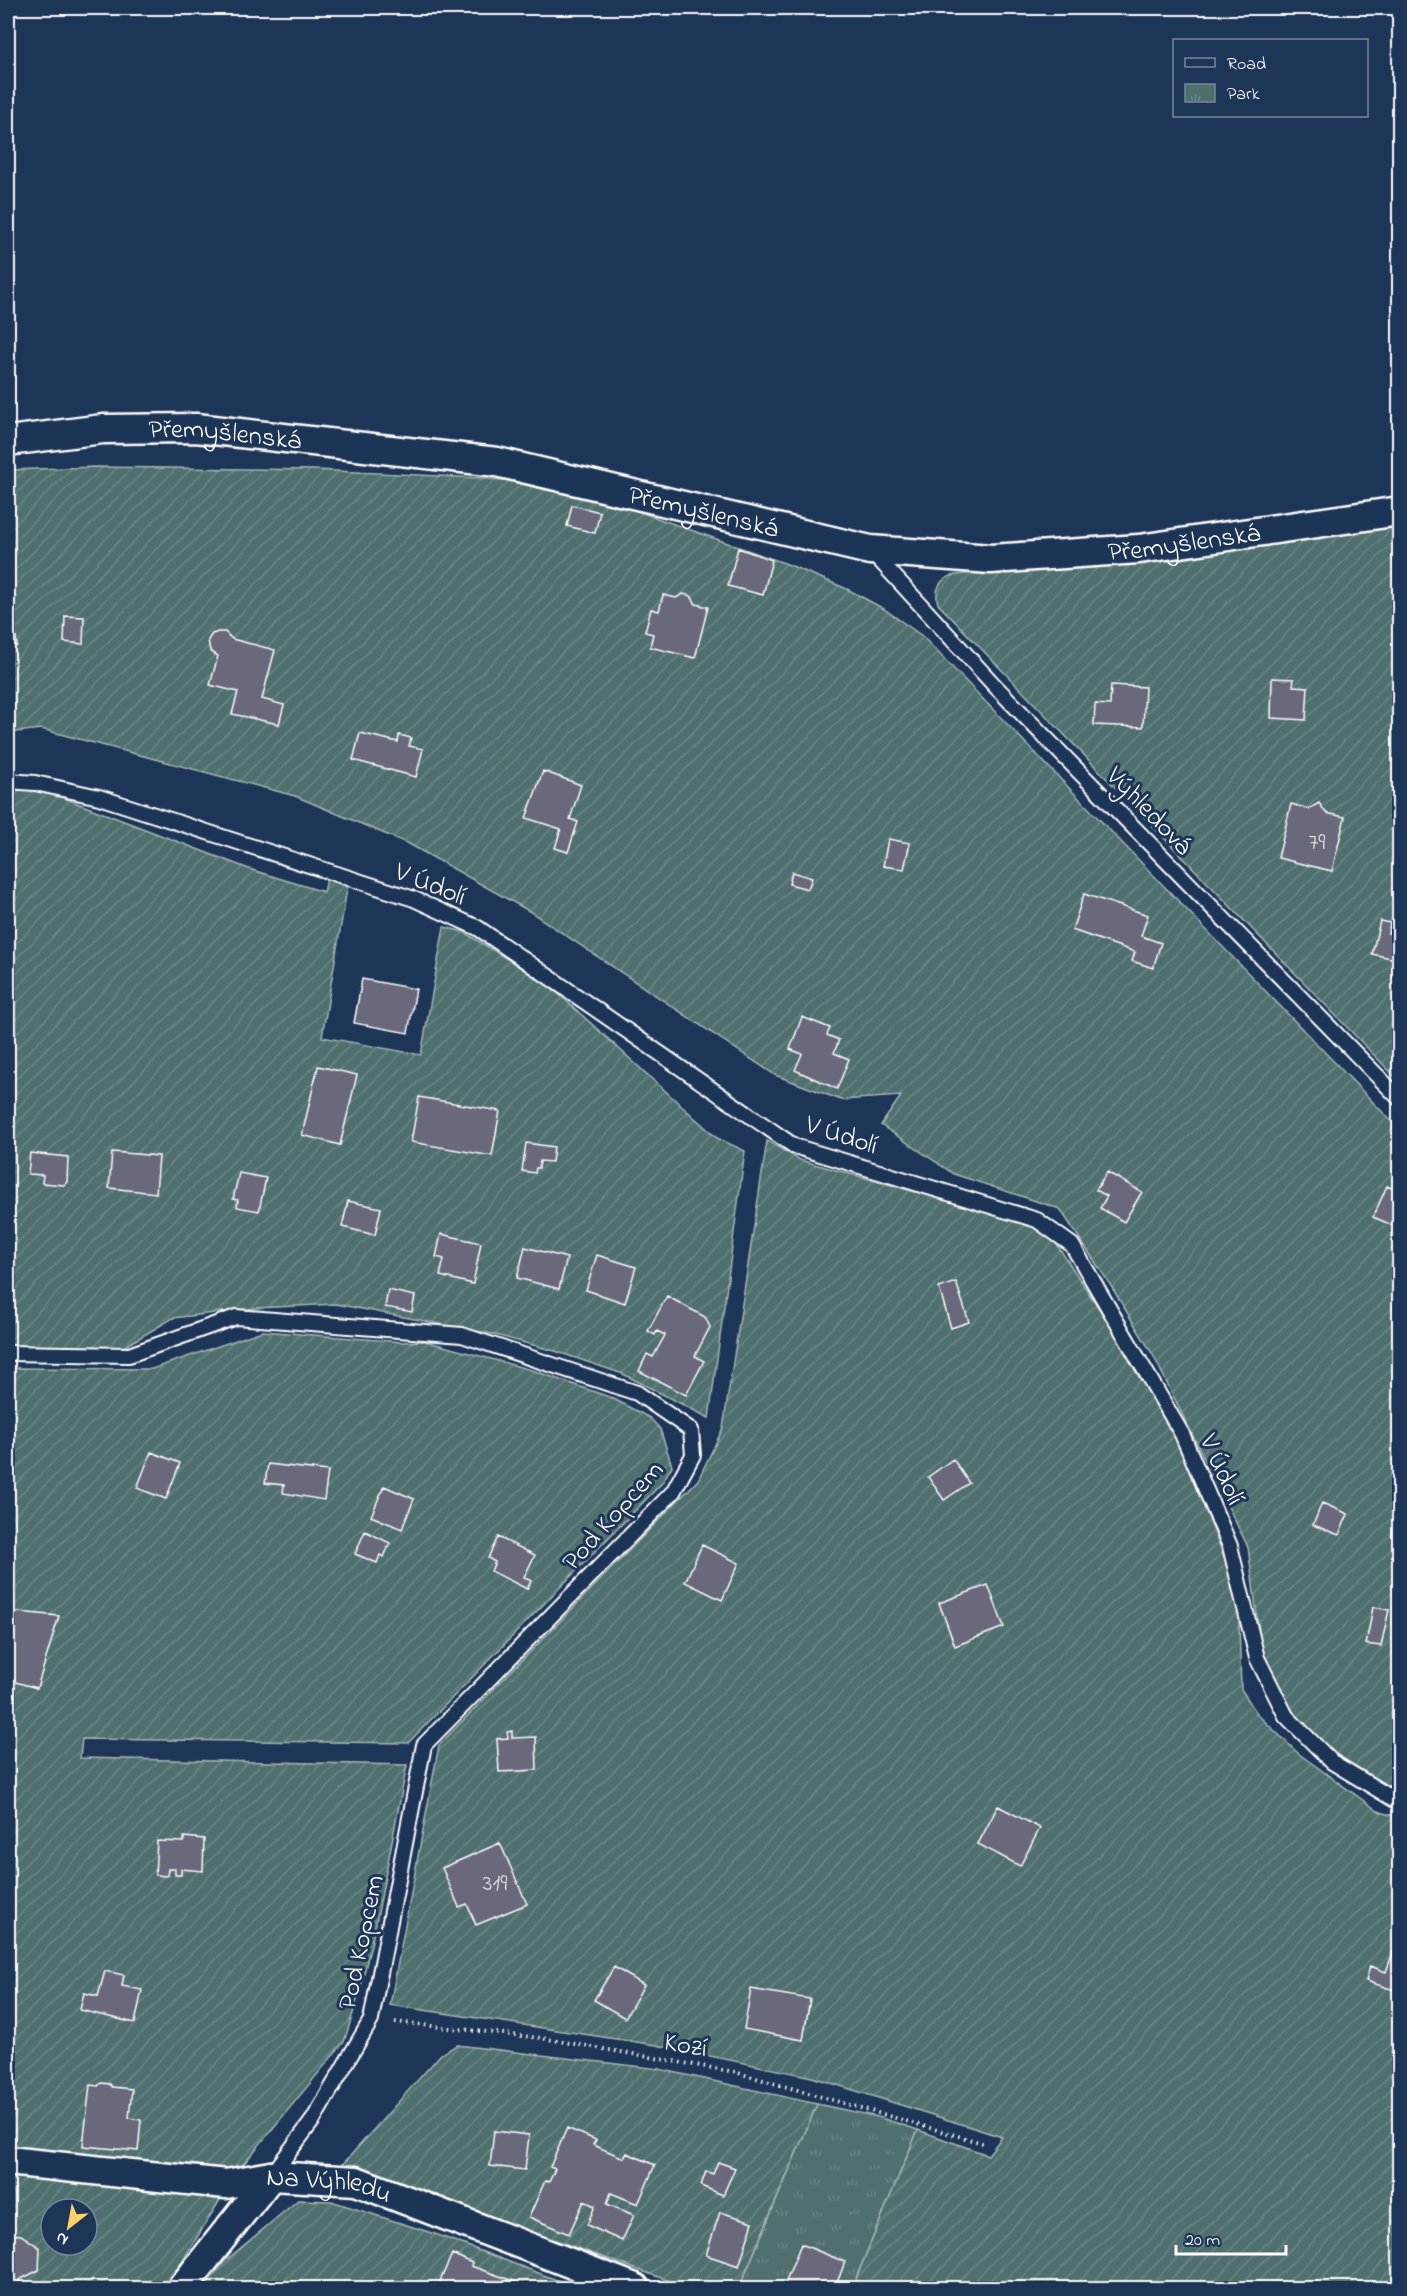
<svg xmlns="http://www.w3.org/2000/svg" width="1407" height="2296" viewBox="0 0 1407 2296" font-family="'Indie Flower',sans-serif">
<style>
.park{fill:url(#park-tufts);stroke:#a7b7b6;stroke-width:1.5}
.garden{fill:url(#garden-furrows);stroke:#a7b7b6;stroke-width:1.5;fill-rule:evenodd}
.building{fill:#6a697c;stroke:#fff;stroke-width:1.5}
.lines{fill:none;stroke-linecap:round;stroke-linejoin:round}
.lane-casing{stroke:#fff;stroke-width:18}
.street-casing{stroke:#fff;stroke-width:33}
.path{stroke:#fff;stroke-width:4;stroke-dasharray:1.5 4.5;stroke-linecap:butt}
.lane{stroke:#1d3557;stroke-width:14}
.street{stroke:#1d3557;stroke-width:28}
.labels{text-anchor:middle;stroke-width:6;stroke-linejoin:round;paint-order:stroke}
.number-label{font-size:24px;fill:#dadade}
.street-label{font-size:27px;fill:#fff;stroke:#1d3557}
</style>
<defs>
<pattern id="park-tufts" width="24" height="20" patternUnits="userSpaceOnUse" patternTransform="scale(1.5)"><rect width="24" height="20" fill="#4f6f6e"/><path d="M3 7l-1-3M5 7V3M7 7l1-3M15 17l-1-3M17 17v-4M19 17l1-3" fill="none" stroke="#698584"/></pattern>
<pattern id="garden-furrows" width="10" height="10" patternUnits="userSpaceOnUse" patternTransform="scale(1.5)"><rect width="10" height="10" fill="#4f6f6e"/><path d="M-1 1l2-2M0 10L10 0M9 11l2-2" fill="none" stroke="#698584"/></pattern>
</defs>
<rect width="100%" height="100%" fill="#1d3557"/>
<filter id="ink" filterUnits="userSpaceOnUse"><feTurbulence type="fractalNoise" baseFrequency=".0167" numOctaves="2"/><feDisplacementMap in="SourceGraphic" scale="12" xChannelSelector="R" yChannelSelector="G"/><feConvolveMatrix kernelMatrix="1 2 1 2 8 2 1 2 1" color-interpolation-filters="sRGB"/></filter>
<g filter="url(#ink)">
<path class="park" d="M817 2104 878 2117 918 2130 852 2288H739Z"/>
<path class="garden" d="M96 467 315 470 480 478 522 482 603 499 787 564 847 589 884 609 922 636 1399 1129V1793L1315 1741 1266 1684 1248 1547 1153 1355 1111 1286 1060 1209 954 1174 881 1125 901 1096 841 1100 775 1075 529 911 409 844 295 796 41 729 8 733V470Z
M1399 525V1081L938 604C934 589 940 578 955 575L1199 553Z
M22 782 249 869 324 892 328 875 348 883 322 1037 421 1055 444 927 464 932 550 986 717 1138 745 1151 709 1418 623 1374 555 1351 492 1334 336 1304 256 1308 173 1318 122 1348 8 1347V783Z
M767 1141 800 1160 1046 1228 1119 1339 1176 1438 1238 1591 1241 1689 1258 1715 1299 1754 1378 1811 1399 1818V2288H852L918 2130 988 2155 1002 2137 812 2077 656 2045 390 2005 439 1745 698 1480 723 1428Z
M262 1331 403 1342 425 1341 535 1371 612 1398 650 1418 660 1429 672 1466 662 1483 408 1743 82 1739 80 1758 407 1765 375 1928 359 1994 344 2042 237 2172 166 2288H8V1368L152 1369ZM51 2209H87V2245H51Z
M457 2045 659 2069 817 2104 739 2288H689L343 2164 441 2054Z
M298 2200 331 2201 438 2235 578 2288H204L224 2262Z"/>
<path class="building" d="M572 505 600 512 595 533 567 526Z
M738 548 772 560 763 595 728 586Z
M683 594 691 596 696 604 708 607 695 658 650 647 653 634 645 632 651 609 659 611 663 595 676 598Z
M14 616 17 646 8 648V617Z
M65 616 84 617 83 644 64 642Z
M218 632H225L232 639 275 650 262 699 284 705 279 724 232 714 238 692 210 685 218 656 210 651 208 640 212 634Z
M1272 678 1294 679 1293 686 1308 687 1306 720 1271 718Z
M1111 685 1145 687 1143 727 1094 725 1095 704 1110 705Z
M360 733 398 742 399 735 411 738 409 746 423 749 416 777 353 760Z
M543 771 581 785 570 819 578 822 568 852 555 848 561 829 526 818Z
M1319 803 1326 813 1345 817 1332 871 1278 858 1291 804 1309 809Z
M888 839 910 843 904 869 883 866Z
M792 872 812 878 808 889 789 884Z
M1084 894 1148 915 1141 936 1161 943 1153 968 1132 961 1135 952 1072 930Z
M1380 921 1390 923 1388 933 1400 936V960L1372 954Z
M362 979 416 989 408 1033 354 1023Z
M802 1017 830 1028 827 1035 839 1040 834 1053 849 1059 837 1089 795 1070 802 1054 790 1049Z
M318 1066 357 1075 340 1145 302 1135Z
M419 1097 500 1111 492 1156 411 1142Z
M526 1143 554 1147 552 1162 540 1161 539 1168H536L535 1173 522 1171Z
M112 1152 159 1156 156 1193 109 1188Z
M30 1153 68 1157 67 1182 64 1185 42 1183 43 1175 28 1174Z
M1107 1172 1142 1192 1124 1222 1100 1208 1107 1196 1096 1190Z
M239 1173 266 1178 259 1211 237 1207 238 1200 233 1199Z
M1387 1186 1400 1192 1399 1228 1373 1217Z
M348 1201 381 1208 375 1235 342 1227Z
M441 1234 481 1243 473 1284 440 1276 444 1259 436 1257Z
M525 1247 567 1258 559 1289 517 1278Z
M597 1255 636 1267 625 1303 586 1290Z
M956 1282 969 1322 951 1328 939 1288Z
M388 1290 415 1296 412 1312 385 1307Z
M667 1296 705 1317 710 1327 695 1356 704 1361 686 1395 639 1371 647 1354 653 1357 665 1335 657 1331 655 1335 648 1331Z
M151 1452 180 1463 166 1499 137 1488Z
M953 1459 969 1483 944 1500 928 1477Z
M268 1464 328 1471 324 1500 283 1493 284 1485 265 1483Z
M384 1486 414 1499 402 1529 371 1516Z
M1322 1503 1348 1514 1339 1535 1313 1525Z
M365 1531 390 1543 384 1557 380 1555 377 1563 355 1554Z
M498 1537 535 1555 524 1577 531 1581 527 1589 491 1571 495 1562 488 1558Z
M702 1545 739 1563 722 1600 685 1582Z
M988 1585 1004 1627 955 1646 939 1603Z
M1373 1607 1389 1610 1381 1646 1366 1644Z
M8 1611 59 1616 37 1688 8 1680Z
M512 1731V1738L536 1737 537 1770 499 1772 497 1739 508 1738 507 1732Z
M998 1806 1040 1828 1020 1866 978 1844Z
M184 1837 204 1839 203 1871 181 1869V1875H175V1869H168L167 1876 155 1875 157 1841 184 1842Z
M500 1843 527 1904 476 1925 467 1904 459 1907 442 1868Z
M1393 1952 1400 1954V1992L1366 1981 1370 1966 1386 1972Z
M614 1967 644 1985 625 2018 594 2000Z
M105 1971 124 1975 122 1986 142 1990 135 2023 80 2010 84 1993 98 1996Z
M751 1989 810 1999 803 2040 744 2029Z
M101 2083 110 2084 112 2087 132 2089 129 2118 141 2120 138 2151 83 2146 90 2085 98 2086Z
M567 2128 596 2140 593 2145 624 2158 627 2153 655 2165 638 2204 611 2193 607 2204 634 2215 622 2241 587 2225 595 2206 584 2201 569 2234 529 2217 545 2181 549 2182 555 2169 550 2167Z
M494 2131 529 2135 525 2170 490 2166Z
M718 2162 735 2168 723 2195 701 2186 706 2171 713 2174Z
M720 2212 753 2222 739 2266 706 2255Z
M8 2234 21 2235 40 2248 39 2270 19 2280V2288H8Z
M801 2244 845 2262 835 2288H783Z
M452 2254 472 2263 471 2266 516 2282 513 2288H437Z"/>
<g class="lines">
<defs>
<path id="lane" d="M873 553 995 686 1400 1099
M8 781 35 783 99 797 414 899 478 928 794 1146 1037 1220 1072 1245 1182 1434 1230 1546 1257 1658 1286 1716 1332 1762 1400 1803
M8 1353 129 1355 236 1317 462 1335 637 1393 691 1430 693 1455 673 1492 424 1745 371 2020 313 2120 271 2176"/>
<g id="street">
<path id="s1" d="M8 441 103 429 196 428 497 462 870 550 991 559 1139 549 1400 511"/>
<path id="s2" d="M8 2161 226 2184 271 2176 356 2181 635 2288"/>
<path d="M182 2288 271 2176"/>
</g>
</defs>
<use href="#lane" class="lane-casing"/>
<use href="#street" class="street-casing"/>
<path class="path" d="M395 2022 541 2038 735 2072 986 2144"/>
<use href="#lane" class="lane"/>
<use href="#street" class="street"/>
</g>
</g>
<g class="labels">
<g class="number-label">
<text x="1317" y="849">79</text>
<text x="495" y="1890">319</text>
</g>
<g class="street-label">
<text dy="9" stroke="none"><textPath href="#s1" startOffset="218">Přemyšlenská</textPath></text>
<text dy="9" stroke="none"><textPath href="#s1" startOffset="704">Přemyšlenská</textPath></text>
<text dy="9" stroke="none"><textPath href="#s1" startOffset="1190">Přemyšlenská</textPath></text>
<text transform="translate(1150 810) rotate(46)" y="9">Výhledová</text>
<text transform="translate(431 883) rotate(22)" y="9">V Údolí</text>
<text transform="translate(842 1134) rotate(18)" y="9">V Údolí</text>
<text transform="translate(1223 1469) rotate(66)" y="9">V Údolí</text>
<text transform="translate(612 1515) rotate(-48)" y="9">Pod Kopcem</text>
<text transform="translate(360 1942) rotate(-78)" y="9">Pod Kopcem</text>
<text transform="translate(686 2044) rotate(10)" y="9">Kozí</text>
<text dy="9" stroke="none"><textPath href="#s2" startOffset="324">Na Výhledu</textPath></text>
</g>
</g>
<rect width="1407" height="2296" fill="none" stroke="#1d3557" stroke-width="30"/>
<rect x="15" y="15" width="1377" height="2266" fill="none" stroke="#fff" stroke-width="2" filter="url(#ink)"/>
<rect x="1173" y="39" width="195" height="78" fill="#1d3557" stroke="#77869a" stroke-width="1.5"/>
<rect x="1185" y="58" width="30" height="9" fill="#1d3557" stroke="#77869a" stroke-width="1.5"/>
<text x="1227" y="69" font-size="18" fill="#ffffff">Road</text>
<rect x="1185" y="84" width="30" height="18" fill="url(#park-tufts)" stroke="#77869a" stroke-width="1.5"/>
<text x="1227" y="99" font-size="18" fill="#ffffff">Park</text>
<g transform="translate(69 2227) rotate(211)"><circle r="28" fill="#1d3557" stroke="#77869a" stroke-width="1.5"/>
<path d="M0-4.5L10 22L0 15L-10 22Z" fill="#ffd166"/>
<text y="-9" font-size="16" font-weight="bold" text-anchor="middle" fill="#ffffff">N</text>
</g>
<path d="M1176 2245v9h110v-9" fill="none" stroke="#ffffff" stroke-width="3"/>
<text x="1185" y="2245" font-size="18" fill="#ffffff" stroke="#1d3557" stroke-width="4.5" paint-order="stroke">20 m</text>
</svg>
